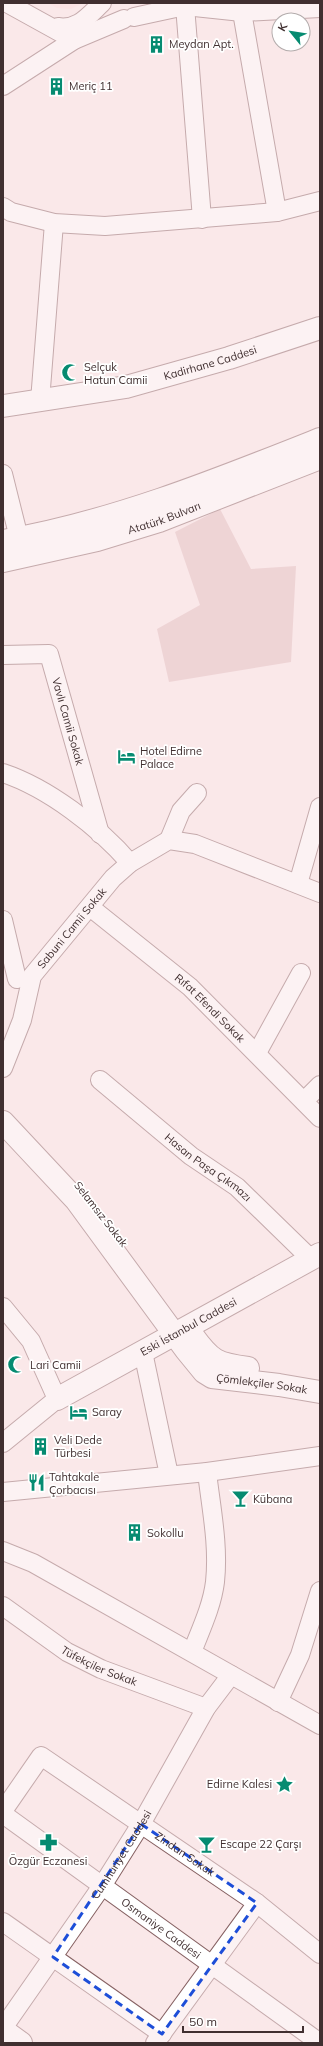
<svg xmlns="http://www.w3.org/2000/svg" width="323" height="2046" viewBox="0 0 323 2046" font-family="Mulish,sans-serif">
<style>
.built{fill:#fdddde}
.green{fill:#e1bcbd}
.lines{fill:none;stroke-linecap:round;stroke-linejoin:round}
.street-casing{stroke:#866162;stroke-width:20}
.secondary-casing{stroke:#866162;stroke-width:24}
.primary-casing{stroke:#866162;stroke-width:24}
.street{stroke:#fff;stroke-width:18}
.secondary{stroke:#fff;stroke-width:22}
.primary{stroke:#fff;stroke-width:22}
.marked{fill:none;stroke:#1d4ed8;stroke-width:3;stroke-dasharray:8 5;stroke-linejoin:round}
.labels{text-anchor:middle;stroke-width:3.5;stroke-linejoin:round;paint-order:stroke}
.poi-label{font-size:11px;fill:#402f30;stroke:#fff;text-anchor:start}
.street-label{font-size:11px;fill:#402f30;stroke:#fff}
</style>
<rect width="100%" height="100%" fill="#fae8e9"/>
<path class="built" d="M48 3H83L71 9 57 8Z"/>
<path class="green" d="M220 509 251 569 296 566 291 662 169 682 157 629 200 605 175 532Z"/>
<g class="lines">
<defs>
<g id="street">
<path d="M7 3 74 40"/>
<path d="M176 3 185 6 242 12 320 8"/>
<path d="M185 6 202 219"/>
<path d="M242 12 277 212"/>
<path d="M134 17 185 6"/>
<path d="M58 27C78 30 88 16 102 3"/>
<path d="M3 86 74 40 124 19"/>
<path d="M3 207 11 212 54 223 105 226 277 212 320 201"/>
<path d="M40 401 54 223"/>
<path d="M3 474 19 538"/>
<path id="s1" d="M3 655 49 654 100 834"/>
<path d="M3 773C48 788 99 827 130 863"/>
<path d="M169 840 181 811 197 793"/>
<path d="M298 884 320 807"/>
<path id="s2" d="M90 907 190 987 320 1118"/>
<path d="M3 920 17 979"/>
<path d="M257 1053 301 973"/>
<path id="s3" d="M3 1068 22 1020 32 976 113 878 130 863 169 840 195 844 320 893"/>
<path id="s4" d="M100 1080 191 1156 237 1187 311 1259"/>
<path d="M304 1101 320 1085"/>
<path d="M3 1307 31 1341 57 1399 3 1443"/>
<path d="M143 1352 169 1475"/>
<path d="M3 1492 207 1472 320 1456"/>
<path d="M3 1551 33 1563 320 1725"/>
<path id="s5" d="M3 1606 67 1652 101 1669 206 1708"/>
<path d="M192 1652C201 1629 212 1606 215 1582 219 1545 211 1508 207 1472"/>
<path d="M278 1702 300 1655 320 1591"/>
<path id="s6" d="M3 1811 41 1756 257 1903 320 1954"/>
<path id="s7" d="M3 1814 320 2043"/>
<path d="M3 1922 162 2034"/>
<path id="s8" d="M3 2028 102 1886 141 1824 206 1708 231 1675"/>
<path d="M155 2043 257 1903"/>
</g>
<g id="secondary">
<path id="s9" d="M3 406 126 387 229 358 320 328"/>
<path id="s10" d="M3 1122 76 1200 186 1350 204 1372 212 1377 279 1385 320 1392"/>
<path d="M193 1336C211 1361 217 1364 248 1368"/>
<path id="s11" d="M57 1399 320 1254"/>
<path d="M3 2030 21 2043"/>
</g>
<g id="primary">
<path d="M3 541C113 522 217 480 320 439"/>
<path id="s12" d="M3 561 97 540 159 521 320 458"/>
</g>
</defs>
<use href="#street" class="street-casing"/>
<use href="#secondary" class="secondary-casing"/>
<use href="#primary" class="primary-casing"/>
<use href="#street" class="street"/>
<use href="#secondary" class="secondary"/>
<use href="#primary" class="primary"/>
</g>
<path d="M0 0H323V2046H0ZM141 1824 257 1903 162 2034 53 1957Z" fill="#fae8e9" fill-opacity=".55" fill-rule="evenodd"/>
<path class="marked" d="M141 1824 257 1903 162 2034 53 1957Z"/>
<defs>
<symbol id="building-bare" viewBox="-9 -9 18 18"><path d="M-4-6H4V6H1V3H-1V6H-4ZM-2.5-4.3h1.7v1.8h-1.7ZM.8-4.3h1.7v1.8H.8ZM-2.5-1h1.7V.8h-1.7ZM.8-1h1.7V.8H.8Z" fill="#068b71" stroke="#fff" stroke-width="2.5" paint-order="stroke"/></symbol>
<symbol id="mosque-bare" viewBox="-9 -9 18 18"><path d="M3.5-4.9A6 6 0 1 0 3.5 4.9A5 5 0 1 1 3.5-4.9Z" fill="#068b71" stroke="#fff" stroke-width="2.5" paint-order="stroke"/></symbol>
<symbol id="hotel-bare" viewBox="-9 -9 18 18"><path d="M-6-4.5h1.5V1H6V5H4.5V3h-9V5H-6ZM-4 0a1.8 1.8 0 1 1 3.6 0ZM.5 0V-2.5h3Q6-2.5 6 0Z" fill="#068b71" stroke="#fff" stroke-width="2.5" paint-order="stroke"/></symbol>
<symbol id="restaurant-bare" viewBox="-9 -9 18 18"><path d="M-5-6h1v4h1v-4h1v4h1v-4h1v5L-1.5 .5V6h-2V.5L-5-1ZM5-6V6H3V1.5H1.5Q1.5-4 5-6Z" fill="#068b71" stroke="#fff" stroke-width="2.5" paint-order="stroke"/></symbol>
<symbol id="bar-bare" viewBox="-9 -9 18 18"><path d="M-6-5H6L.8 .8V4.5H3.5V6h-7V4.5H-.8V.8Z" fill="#068b71" stroke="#fff" stroke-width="2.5" paint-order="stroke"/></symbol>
<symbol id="sight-bare" viewBox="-9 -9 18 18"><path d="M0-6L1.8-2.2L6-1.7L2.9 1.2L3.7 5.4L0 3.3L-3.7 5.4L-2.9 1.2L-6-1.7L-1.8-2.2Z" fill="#068b71" stroke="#fff" stroke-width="2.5" paint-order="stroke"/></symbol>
<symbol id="pharmacy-bare" viewBox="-9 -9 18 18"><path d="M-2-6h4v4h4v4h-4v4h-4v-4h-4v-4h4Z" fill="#068b71" stroke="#fff" stroke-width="2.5" paint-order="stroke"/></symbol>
</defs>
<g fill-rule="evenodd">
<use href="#building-bare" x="144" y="32" width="25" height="25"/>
<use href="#building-bare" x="44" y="74" width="25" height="25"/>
<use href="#mosque-bare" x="58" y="360" width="25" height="25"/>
<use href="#hotel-bare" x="114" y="744" width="25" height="25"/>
<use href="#mosque-bare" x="4" y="1352" width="25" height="25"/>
<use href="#hotel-bare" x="66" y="1400" width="25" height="25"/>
<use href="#building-bare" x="28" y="1434" width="25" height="25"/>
<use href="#restaurant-bare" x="24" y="1470" width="25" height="25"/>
<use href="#bar-bare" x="228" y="1486" width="25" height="25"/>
<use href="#building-bare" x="122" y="1520" width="25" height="25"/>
<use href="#sight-bare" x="272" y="1772" width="25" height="25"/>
<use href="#pharmacy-bare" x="36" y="1830" width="25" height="25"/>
<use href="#bar-bare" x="194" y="1832" width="25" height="25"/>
</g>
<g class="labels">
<g class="poi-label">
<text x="169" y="48">Meydan Apt.</text>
<text x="69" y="90">Meriç 11</text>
<text x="84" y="371">Selçuk<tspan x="84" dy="13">Hatun Camii</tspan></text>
<text x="140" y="755">Hotel Edirne<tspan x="140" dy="13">Palace</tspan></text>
<text x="30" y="1369">Lari Camii</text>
<text x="92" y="1416">Saray</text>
<text x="54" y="1444">Veli Dede<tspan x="54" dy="13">Türbesi</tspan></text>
<text x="49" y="1481">Tahtakale<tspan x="49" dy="13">Çorbacısı</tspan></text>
<text x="253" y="1503">Kübana</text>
<text x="147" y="1537">Sokollu</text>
<text x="272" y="1788" text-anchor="end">Edirne Kalesi</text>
<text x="220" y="1848">Escape 22 Çarşı</text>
<text x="48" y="1865" text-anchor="middle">Özgür Eczanesi</text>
</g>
<g class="street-label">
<text dy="4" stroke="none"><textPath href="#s9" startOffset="212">Kadirhane Caddesi</textPath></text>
<text dy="4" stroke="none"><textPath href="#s12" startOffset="167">Atatürk Bulvarı</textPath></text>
<text dy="4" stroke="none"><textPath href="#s1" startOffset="116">Vavlı Camii Sokak</textPath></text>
<text dy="4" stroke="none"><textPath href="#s3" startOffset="159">Sabuni Camii Sokak</textPath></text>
<text dy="4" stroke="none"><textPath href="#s2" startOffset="157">Rıfat Efendi Sokak</textPath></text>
<text dy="4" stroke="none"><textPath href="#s4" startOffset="139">Hasan Paşa Çıkmazı</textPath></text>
<text transform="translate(101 1214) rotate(52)" y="4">Selamsız Sokak</text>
<text dy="4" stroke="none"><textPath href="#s11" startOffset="150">Eski İstanbul Caddesi</textPath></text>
<text dy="4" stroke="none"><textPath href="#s10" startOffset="381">Çömlekçiler Sokak</textPath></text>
<text dy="4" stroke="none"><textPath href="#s5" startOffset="114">Tüfekçiler Sokak</textPath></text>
<text dy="4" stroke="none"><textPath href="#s8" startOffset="210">Cumhuriyet Caddesi</textPath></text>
<text dy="4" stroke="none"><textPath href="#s6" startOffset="241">Zindan Sokak</textPath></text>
<text dy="4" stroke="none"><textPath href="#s7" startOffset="195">Osmaniye Caddesi</textPath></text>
</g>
</g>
<rect width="323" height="2046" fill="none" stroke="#402f30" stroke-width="8"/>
<g transform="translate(291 32) rotate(300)"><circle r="19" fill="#ffffff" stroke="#b3acac"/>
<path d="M0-3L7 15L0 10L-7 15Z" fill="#068b71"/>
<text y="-6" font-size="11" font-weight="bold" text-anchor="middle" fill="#402f30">K</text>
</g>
<path d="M183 2026v6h120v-6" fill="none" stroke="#402f30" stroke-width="2"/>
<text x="189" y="2026" font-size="12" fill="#402f30" stroke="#ffffff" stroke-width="3" paint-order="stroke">50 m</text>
</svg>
